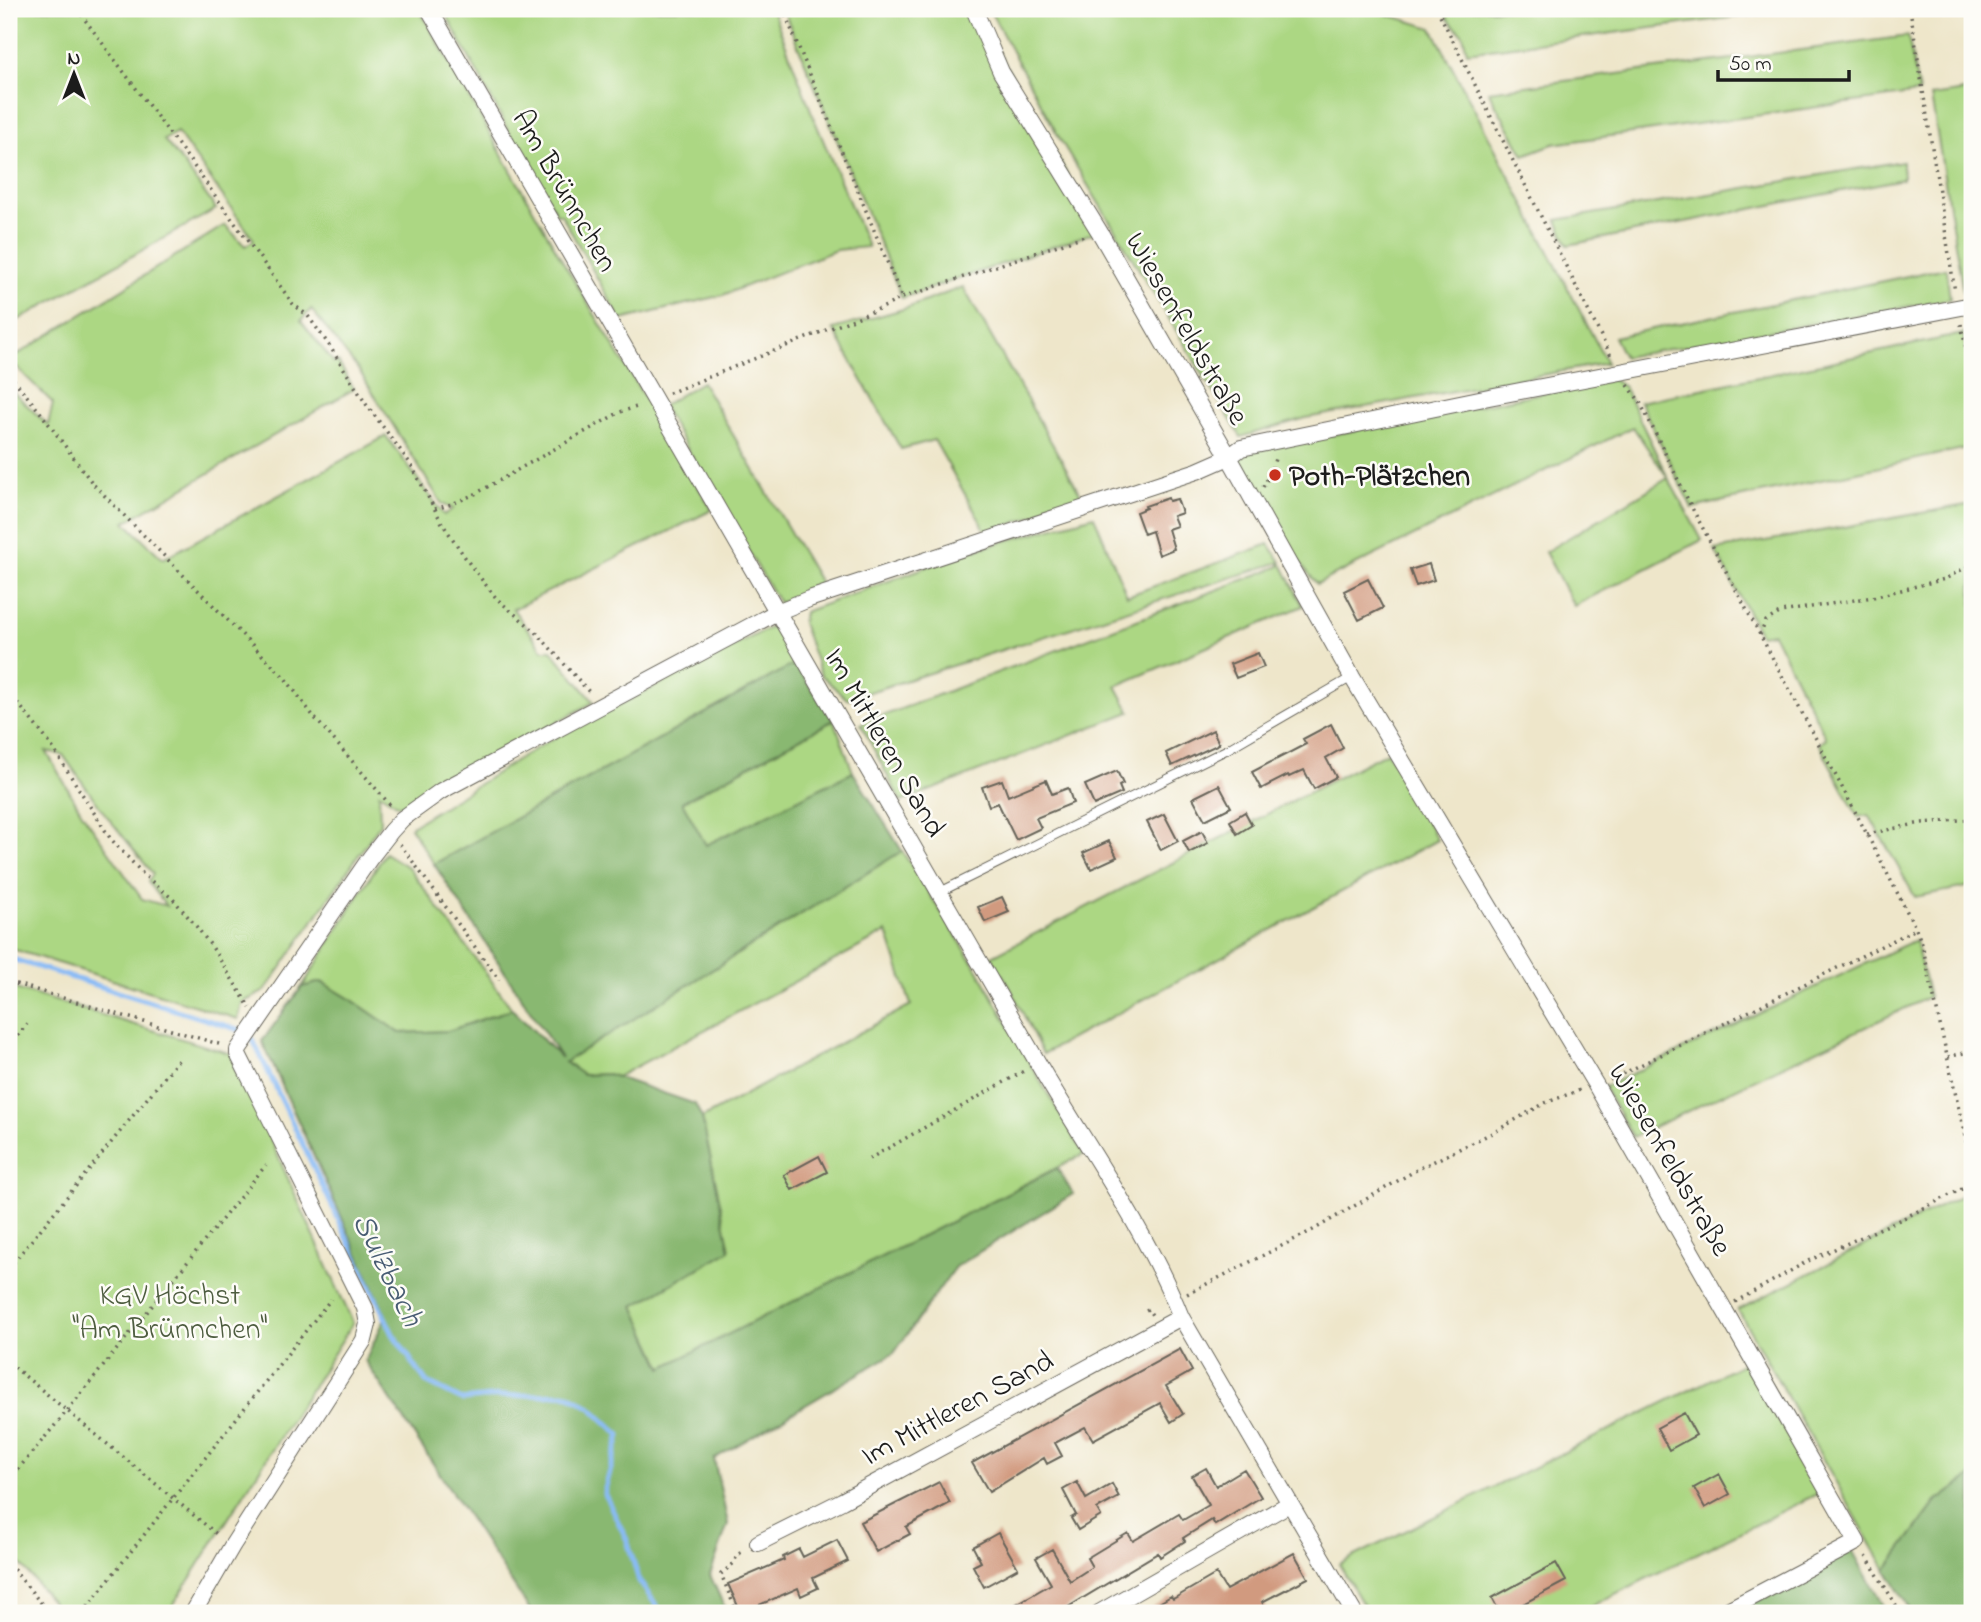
<svg xmlns="http://www.w3.org/2000/svg" width="1981" height="1622" viewBox="0 0 1981 1622" font-family="'Indie Flower',sans-serif">
<style>
.green{fill:#acd783;stroke:#647a50;stroke-width:2;fill-rule:evenodd}
.forest{fill:#89b871;stroke:#526a46;stroke-width:2}
.lines{fill:none;stroke-linecap:round;stroke-linejoin:round}
.stream{stroke:#89bbf6;stroke-width:5}
.building{fill:#d19a7f}
.service-casing{stroke:#666359;stroke-width:10}
.minor-casing{stroke:#666359;stroke-width:18}
.path{stroke:#666359;stroke-width:3.5;stroke-dasharray:2 5;stroke-linecap:butt}
.service{stroke:#fff;stroke-width:8}
.minor{stroke:#fff;stroke-width:16}
.poi-dot{fill:#c8321e;stroke:#fdfcf7;stroke-width:2.5}
.labels{text-anchor:middle;stroke-width:5;stroke-linejoin:round;paint-order:stroke}
.street-label{font-size:30px;fill:#1c1c1c;stroke:#fdfcf7}
.poi-label{font-size:30px;font-weight:bold;fill:#1c1c1c;stroke:#fdfcf7;text-anchor:start}
.park-label{font-size:30px;fill:#4e5d40;stroke:#fdfcf7}
.water-label{font-size:32px;font-style:italic;fill:#485c73;stroke:#fdfcf7}
</style>
<rect width="100%" height="100%" fill="#fdfcf7"/>
<filter id="ink" filterUnits="userSpaceOnUse"><feTurbulence type="fractalNoise" baseFrequency=".0143" numOctaves="2"/><feDisplacementMap in="SourceGraphic" scale="14" xChannelSelector="R" yChannelSelector="G"/><feConvolveMatrix kernelMatrix="1 2 1 2 8 2 1 2 1" color-interpolation-filters="sRGB"/></filter>
<filter id="wash" filterUnits="userSpaceOnUse"><feTurbulence type="fractalNoise" baseFrequency=".00686" numOctaves="4" result="noise"/><feDisplacementMap in="SourceGraphic" scale="28" xChannelSelector="R" yChannelSelector="G"/><feGaussianBlur stdDeviation="1.57" result="paint"/><feColorMatrix in="noise" values="0 0 0 0 0 0 0 0 0 0 0 0 0 0 0 0 0 1.4 0 .05"/><feComposite in="paint" operator="in"/></filter>
<g filter="url(#wash)">
<rect width="100%" height="100%" fill="#eee6ca"/>
<path class="green" d="M9 9H419L562 260 712 510 513 609 543 650H551L594 702 402 807 379 793 380 824 265 991 242 1003 238 1019 9 948V388L48 425 53 403 9 360 225 225 245 246 254 240 177 132 164 140 183 163 216 209 9 325ZM311 309 360 372 442 504 453 509 444 515 386 436 163 559 125 522 354 389 338 362 334 363 301 321ZM46 751 63 755 102 810 153 874 148 882 166 906 142 899 82 813Z
M443 9H772L815 121 868 247 836 250 723 295 621 320 561 214H557L514 141Z
M783 9H974L1099 231 902 298Z
M989 9H1369L1432 28 1607 363 1306 418 1241 437 1061 141Z
M1446 9H1798L1467 52 1463 35 1448 19Z
M1908 36 1919 93 1553 144 1524 155 1488 91Z
M1972 90V290L1963 292 1931 96Z
M1903 161V179L1568 245 1557 220Z
M1946 268 1950 299 1624 357 1614 337Z
M963 287 1083 498 987 533 934 440 901 449 833 329 907 308Z
M1963 334 1972 381V447L1692 508 1640 402Z
M1612 379 1624 387 1668 478 1702 540 1574 606 1545 552 1668 478 1633 427 1317 584 1274 530 1237 462 1241 453Z
M702 382 822 586 779 603 662 406Z
M1972 504V886L1915 897 1869 815 1858 817 1819 744 1826 738 1773 633 1760 635 1715 550Z
M1094 516 1127 596 1269 544 1281 562 1303 606 1116 686 1130 712 901 802 861 724 1280 566V562L847 699 821 675 802 623 804 612 970 551Z
M775 625 794 664 434 864 410 827 548 741Z
M834 720 853 772 706 846 682 802Z
M1387 752 1407 782 1437 840 1043 1054 1008 983 990 957Z
M902 851 978 970 1033 1069 1084 1154 663 1368 634 1306 730 1250 702 1118 911 1005 887 932 617 1077 608 1074 583 1075 564 1062Z
M385 853 409 868 512 1009 448 1031 400 1033 352 1000 322 982 302 987Z
M1915 940 1929 997 1633 1137 1604 1087Z
M9 987 232 1054 353 1323 168 1613H61L9 1550Z
M1972 1190V1476L1936 1502 1886 1570 1738 1310Z
M1746 1362 1821 1492 1577 1613H1368L1339 1564Z"/>
<path class="forest" d="M794 664 834 720 682 802 706 845 853 772 902 851 565 1062 583 1075 608 1074 695 1104 702 1118 730 1250 634 1306 662 1368 1057 1168 1073 1194 955 1267 894 1353 714 1459 728 1524 710 1575 727 1613H532L365 1361 386 1316 262 1041 302 987 321 982 352 1000 400 1033 448 1031 512 1009 561 1058 434 864Z
M1972 1476V1613H1912L1886 1570 1936 1502Z
M1852 1550 1887 1613H1734Z"/>
<g class="lines">
<path class="stream" d="M9 958 243 1031 253 1040 393 1334 426 1382 462 1400 501 1396 567 1394 590 1407 620 1435 604 1493 627 1540 639 1581 662 1613"/>
</g>
<g id="blocks">
<path class="building" d="M1168 498 1169 501 1177 499 1182 513 1173 516 1177 526 1168 529 1174 549 1159 555 1152 531 1144 534 1136 512 1146 508 1145 506Z
M1429 564 1434 580 1416 586 1410 570Z
M1368 579 1383 608 1359 620 1344 591Z
M1258 653 1264 667 1236 678 1230 664Z
M1331 724 1343 748 1326 758 1336 777 1314 789 1304 770 1289 777 1288 775 1261 789 1252 772 1306 744 1303 739Z
M1213 730 1219 744 1172 766 1166 753Z
M1117 771 1123 784 1119 786 1122 793 1094 805 1085 785Z
M1002 780 1008 796 1046 780 1052 794 1068 788 1073 803 1036 818 1041 828 1016 840 998 803 989 806 982 787Z
M1219 785 1231 807 1205 820 1193 798Z
M1245 812 1252 825 1237 834 1230 821Z
M1164 814 1178 841 1161 850 1147 822Z
M1202 831 1208 843 1189 853 1183 841Z
M1109 841 1117 857 1091 869 1083 853Z
M1002 897 1009 912 985 922 978 907Z
M819 1156 827 1172 792 1190 784 1175Z
M1180 1349 1192 1371 1166 1386 1183 1414 1171 1422 1160 1403 1093 1440 1085 1427 1055 1443 1062 1456 1047 1464 1044 1458 989 1492 972 1463Z
M1684 1413 1696 1435 1669 1450 1657 1428Z
M1206 1468 1216 1486 1244 1469 1261 1497 1215 1525 1212 1520 1183 1538 1185 1541 1160 1557 1158 1553 1058 1613H1001L1051 1584 1036 1558 1052 1549 1070 1581 1092 1567 1087 1558 1128 1533 1133 1541 1179 1514 1183 1520 1209 1505 1192 1476Z
M1719 1474 1730 1494 1705 1508 1694 1488Z
M939 1482 950 1503 906 1527 910 1534 876 1552 860 1522Z
M1077 1482 1086 1499 1112 1484 1119 1497 1097 1509 1101 1516 1078 1530 1071 1518 1076 1515 1063 1490Z
M998 1533 1018 1568 984 1587 973 1566 981 1562 973 1547Z
M837 1540 848 1561 813 1578 818 1588 801 1596 798 1588 741 1613 728 1584 784 1560 783 1557 799 1549 803 1557Z
M1294 1553 1308 1578 1262 1602 1268 1613H1142L1171 1596 1173 1599 1216 1574 1226 1590Z
M1556 1563 1566 1581 1506 1613H1500L1492 1598Z"/>
</g>
</g>
<g filter="url(#ink)">
<use href="#blocks" fill-opacity="0" stroke="#666359" stroke-width="2"/>
<g class="lines">
<defs>
<path id="service" d="M940 892 1226 750 1352 677"/>
<path id="minor" d="M429 9 1046 1077C1092 1154 1148 1234 1181 1317L1354 1613
M974 9 1001 72 1099 231 1229 457 1352 677 1597 1087 1857 1542 1722 1613
M758 1543 842 1501 1181 1317
M193 1613 232 1546 364 1340 368 1324 365 1308 238 1054V1050L370 858 391 831 402 819 441 791 777 612 809 599 1197 471 1229 457 1241 448 1489 397 1972 305
M1099 1613 1289 1504"/>
</defs>
<use href="#service" class="service-casing"/>
<use href="#minor" class="minor-casing"/>
<path class="path" d="M77 9 196 169 293 304 308 316 329 345 366 404 410 463 442 523 471 566 497 599 536 632 590 693
M783 9 902 298
M1437 9 1612 358
M1910 9 1955 292
M1961 324 1972 377
M9 374 40 412 93 484 285 678 314 717 391 806
M1628 385 1640 402 1692 508 1858 817 1916 929 1922 944 1972 1168
M669 393 886 306 902 298 1084 236
M1263 487 1270 474 1276 456
M435 509 452 504 475 494 620 412 640 406
M1760 635 1766 621 1781 612 1873 597 1945 579 1972 564
M9 692 51 745 110 838 144 875 173 899 196 926 212 947 250 1008
M1867 834 1921 823 1972 819
M400 844 499 980
M9 982 222 1045
M9 1047 27 1024
M1948 1057 1972 1051
M1610 1080 1916 929
M869 1159 1024 1071
M9 1268 180 1058
M1187 1294 1313 1230 1420 1168 1494 1132 1545 1103 1580 1090
M1735 1302 1810 1260 1908 1216 1968 1186 1972 1185
M1146 1310 1148 1309 1152 1315
M9 1363 219 1536
M9 1480 67 1411 266 1165
M1866 1556 1901 1613
M9 1564 49 1613
M83 1612 331 1299
M737 1613 721 1574 734 1563 737 1555 744 1551
M1963 1613 1972 1605"/>
<use href="#service" class="service"/>
<use href="#minor" class="minor"/>
</g>
</g>
<circle class="poi-dot" cx="1275" cy="475" r="7"/>
<g class="labels">
<g class="street-label">
<text transform="translate(566 190) rotate(60)" y="10">Am Brünnchen</text>
<text transform="translate(1188 328) rotate(60)" y="10">Wiesenfeldstraße</text>
<text transform="translate(886 742) rotate(60)" y="10">Im Mittleren Sand</text>
<text transform="translate(1671 1159) rotate(60)" y="10">Wiesenfeldstraße</text>
<text transform="translate(957 1407) rotate(-28)" y="10">Im Mittleren Sand</text>
</g>
<g class="poi-label">
<text x="1289" y="485">Poth-Plätzchen</text>
</g>
<g class="park-label">
<text x="170" y="1304">KGV Höchst<tspan x="170" dy="34">"Am Brünnchen"</tspan></text>
</g>
<g class="water-label">
<text transform="translate(389 1269) rotate(64)" y="11">Sulzbach</text>
</g>
</g>
<rect width="1981" height="1622" fill="none" stroke="#fdfcf7" stroke-width="35"/>
<g transform="translate(74 74)" stroke="#fdfcf7" stroke-width="5" paint-order="stroke">
<path d="M0-5L12 26L0 18L-12 26Z" fill="#1c1c1c"/>
<text y="-10" font-size="19" font-weight="bold" text-anchor="middle" fill="#1c1c1c">N</text>
</g>
<path d="M1718 70v10h131v-10" fill="none" stroke="#1c1c1c" stroke-width="3.5"/>
<text x="1729" y="70" font-size="21" fill="#1c1c1c" stroke="#fdfcf7" stroke-width="5" paint-order="stroke">50 m</text>
</svg>
